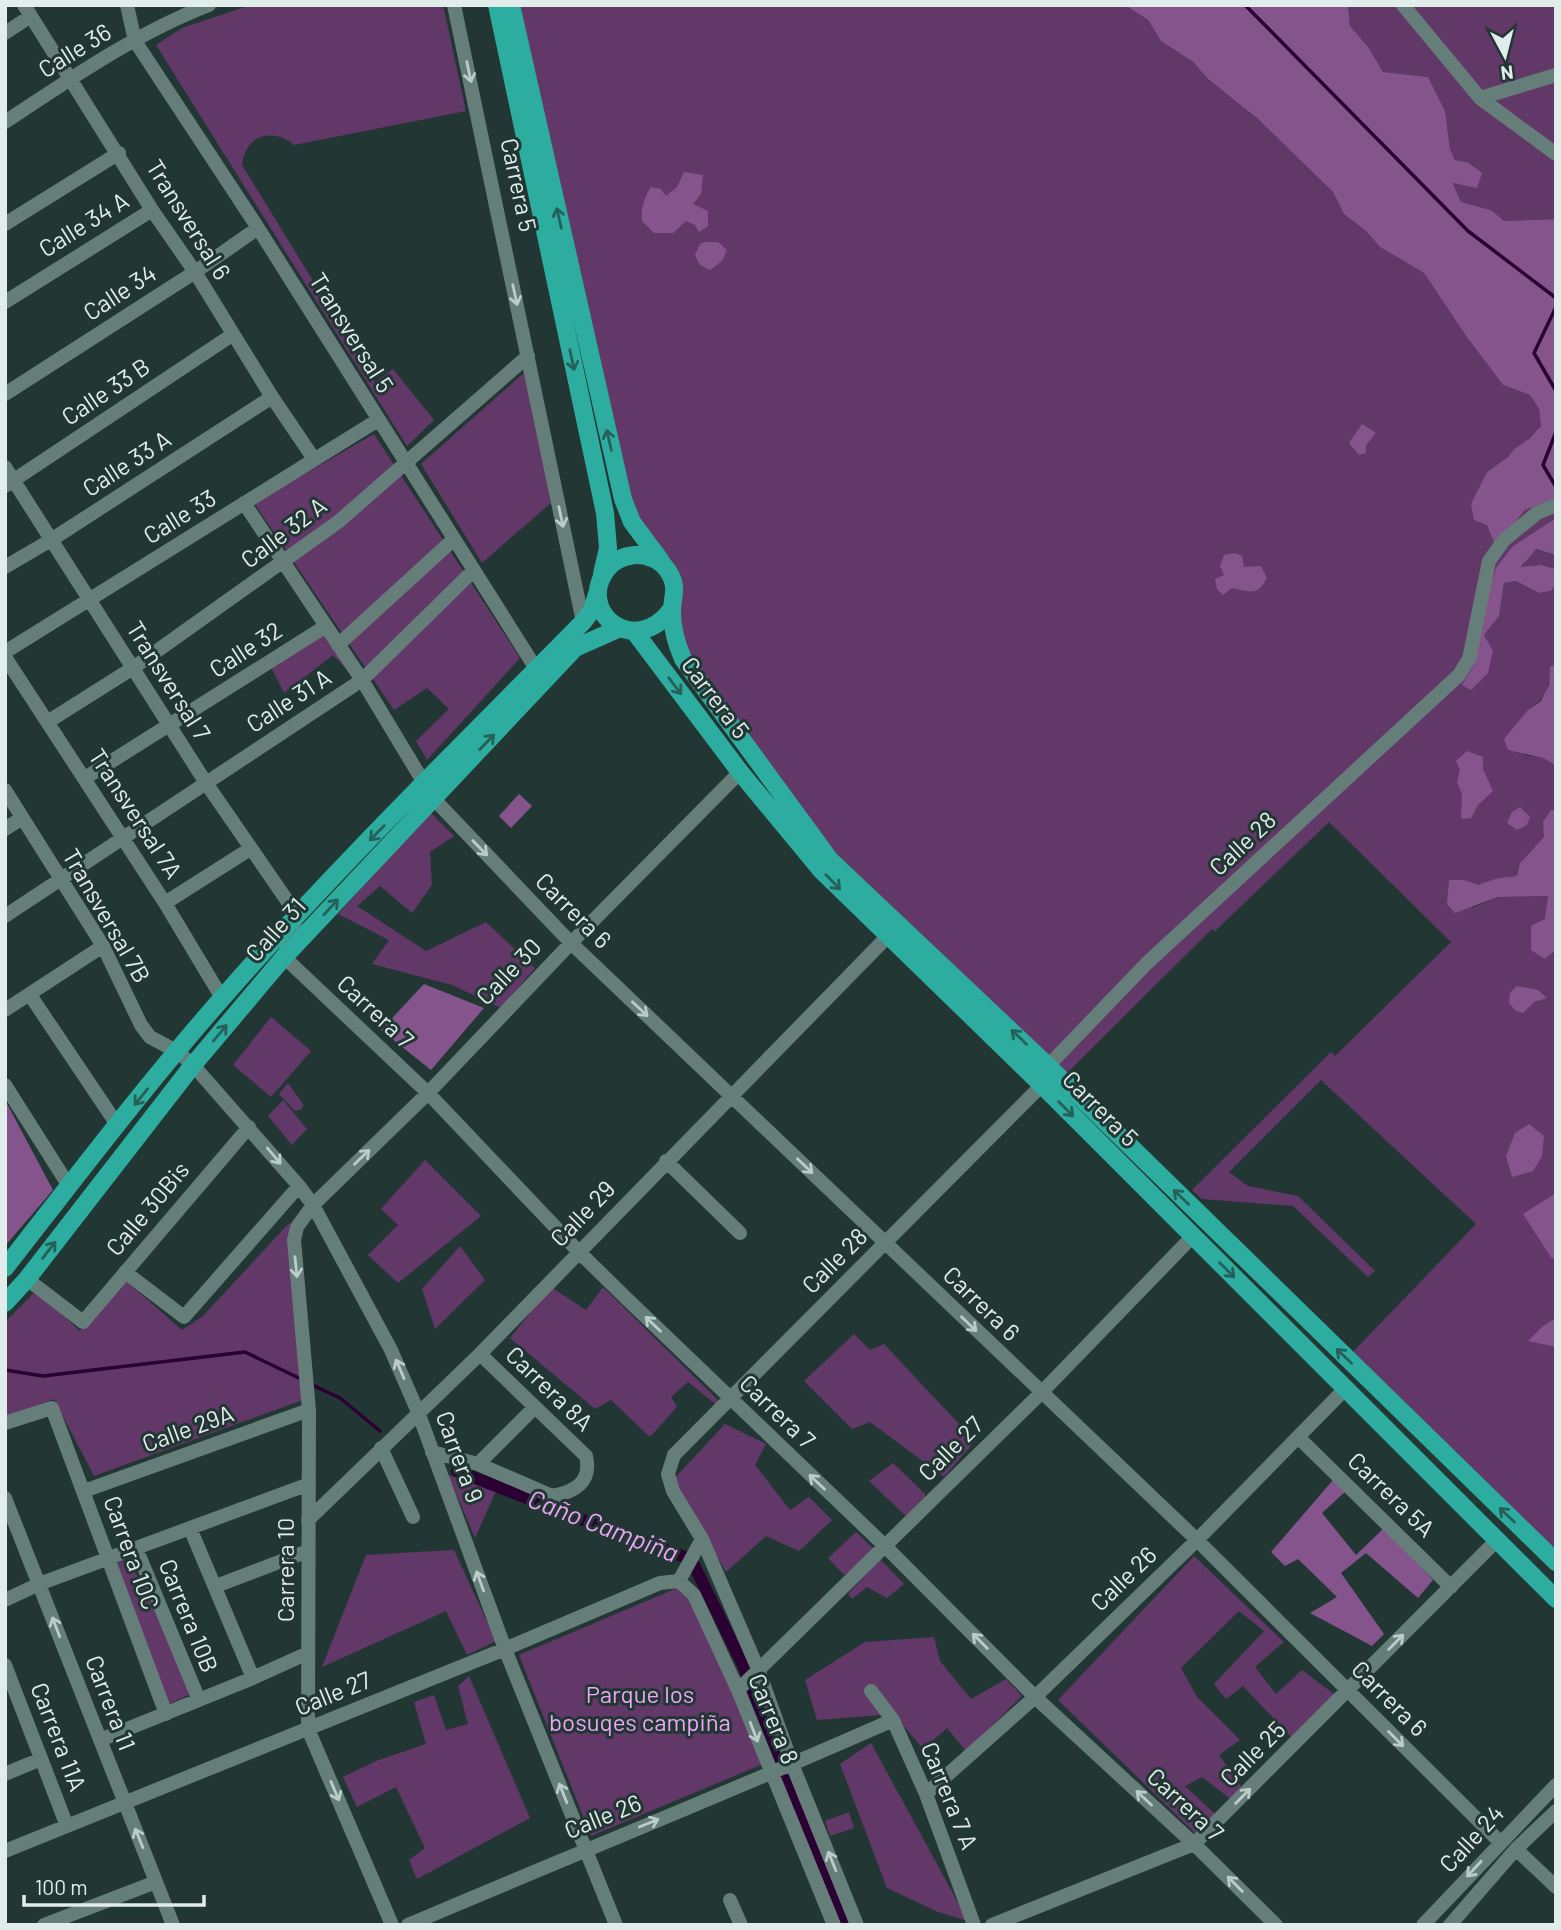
<svg xmlns="http://www.w3.org/2000/svg" width="1561" height="1930" viewBox="0 0 1561 1930" font-family="Barlow,sans-serif">
<style>
.green{fill:#623868}
.forest{fill:#86548d}
.lines{fill:none;stroke-linecap:round;stroke-linejoin:round}
.stream{stroke:#2b0032;stroke-width:3.5}
.canal{stroke:#2b0032;stroke-width:12}
.minor{stroke:#667e79;stroke-width:14}
.major{stroke:#2cad9f;stroke-width:18}
.oneway{stroke:#bcccc9}
.oneway2{stroke:#266059}
.labels{text-anchor:middle;stroke-width:6;stroke-linejoin:round;paint-order:stroke}
.street-label{font-size:24px;fill:#e1edeb;stroke:#223734}
.park-label{font-size:24px;fill:#eda6f7;stroke:#223734}
.water-label{font-size:26px;font-style:italic;fill:#eba4f5;stroke:#223734}
</style>
<rect width="100%" height="100%" fill="#223734"/>
<path class="green" d="M251 5H443L466 111 294 145C273 127 245 135 242 165L375 382 393 369 434 420 407 446 156 45 182 28Z
M517 5H1125L1148 20 1161 41 1193 62 1208 79 1258 119 1333 192 1344 214 1366 231 1380 247 1424 273 1466 336 1503 385 1530 395 1539 409 1541 426 1529 439 1514 449 1508 457 1487 472 1481 486 1507 532 1525 510 1556 498V518L1513 546 1475 648 1471 690 1484 635 1499 616 1504 583 1516 581 1539 593 1551 591 1556 584V665L1550 666C1549 689 1547 697 1528 710L1524 755 1543 758 1556 766V810H1551L1544 837 1520 863 1517 876 1498 878 1478 886 1464 880 1472 908 1498 897 1548 896 1545 959 1556 950V1555L1350 1355 1476 1224 1321 1080 1229 1172 1248 1186 1298 1196 1375 1271 1368 1277 1293 1206 1202 1199 1192 1190 1331 1052 1335 1056 1451 942 1329 822 1215 931 1212 929 1066 1074 833 856 678 637 679 597 637 520Z
M1348 5H1556V219L1504 221 1491 210 1461 202 1453 182 1467 162 1455 160 1450 149 1445 111 1428 77 1383 72 1369 48 1350 26Z
M525 372 552 502 482 563 421 464Z
M374 434 520 658 427 760 416 741 449 709 427 688 394 710 254 503Z
M1535 549 1556 555V569L1541 565 1521 568Z
M325 634 356 679 333 655 284 693 271 667Z
M430 812 454 836 430 852 432 885 412 913 380 886 357 906 426 951 486 922 535 968 501 1008 452 985 372 964 389 940 338 914Z
M271 1017 311 1051 271 1097 233 1065Z
M288 1083 303 1104 302 1109 295 1111 279 1094Z
M283 1100 307 1129 292 1145 268 1116Z
M425 1160 481 1216 398 1283 368 1255 398 1225 381 1209Z
M290 1222 303 1400 94 1476 54 1399 5 1418V1322L36 1291 80 1331 125 1280 182 1330 203 1316Z
M460 1246 485 1280 435 1329 422 1289Z
M551 1287 586 1310 603 1287 721 1403 718 1406 688 1382 671 1397 677 1407 650 1437 611 1400 595 1409 510 1338Z
M854 1334 870 1350 884 1344 975 1441 944 1477 870 1422 852 1429 804 1381Z
M725 1424 766 1444 755 1465 790 1510 809 1497 832 1520 799 1551 766 1536 726 1572 673 1480Z
M893 1463 925 1494V1497L906 1516 869 1481Z
M448 1475 496 1491 475 1538Z
M856 1532 876 1551 844 1575 828 1558Z
M454 1550 496 1641 467 1655 446 1611 322 1667 366 1555Z
M1194 1556 1284 1642 1255 1667 1276 1694 1302 1670 1338 1697 1293 1739 1243 1686 1226 1699 1214 1684 1264 1631 1239 1611 1181 1668 1197 1697 1240 1740 1219 1755 1241 1786 1236 1803 1202 1777 1185 1786 1215 1814 1196 1834 1058 1700Z
M880 1559 904 1584 887 1598 867 1587 852 1599 848 1594Z
M127 1560 142 1583 191 1694 168 1704 114 1564Z
M689 1583 763 1764 591 1836 519 1655Z
M934 1637 940 1661 971 1699 1006 1679 1022 1696 966 1751 947 1728 923 1749 894 1714 817 1720 805 1680 865 1642Z
M469 1676 530 1818 417 1879 409 1860 425 1848 396 1787 357 1807 343 1777 376 1761 426 1744 414 1702 434 1695 446 1730 468 1724 458 1686Z
M871 1743 968 1921 938 1912 887 1888 840 1764Z
M849 1812 854 1828 830 1836 825 1821Z"/>
<path class="forest" d="M1125 5H1348L1350 26 1369 48 1383 72 1428 77 1445 111 1450 149 1455 160 1467 162 1482 173 1477 188 1453 183 1461 202 1491 210 1504 221 1556 219V498L1525 510 1507 532 1494 542 1487 525 1474 520 1471 504 1487 472 1508 457 1514 449 1529 439 1541 426 1539 409 1530 395 1503 385 1466 336 1424 273 1380 247 1366 231 1344 214 1333 192 1258 119 1208 79 1193 62 1161 41 1148 20Z
M684 172 703 175 701 194 693 204 708 211V226L699 232 695 225 686 221 673 233H654L642 221C641 207 644 198 651 187L661 189 666 196 677 187Z
M705 242H718L727 250 722 261 710 270 700 265 695 255 700 244Z
M1362 424 1376 433 1366 445V453L1359 455 1349 443Z
M1556 518V555L1536 549 1521 567 1541 565 1556 569V584L1551 591 1539 593 1516 581 1504 583 1499 616 1484 635 1493 651 1488 673 1471 690 1462 685 1473 667 1483 612 1496 568 1513 546Z
M1235 553 1242 556 1244 567 1261 566 1267 578C1258 596 1250 592 1232 588L1223 595 1217 589 1215 579 1224 575 1220 566 1224 555Z
M1556 665V766L1543 758 1508 750 1504 739 1528 710 1541 701 1549 685 1550 666Z
M1467 751 1483 757V769L1493 791 1478 805 1471 818 1461 819 1462 794 1457 782 1460 769 1456 761Z
M519 794 532 806 511 828 499 816Z
M1520 807 1530 817 1527 825 1517 830 1507 823 1512 812Z
M1551 810H1556V950L1545 959 1531 950V926L1545 919 1548 896 1498 897 1455 913 1447 904 1449 880H1464L1478 885 1498 878 1517 876 1520 863 1544 837 1543 822Z
M424 984 484 1008 431 1070 381 1030Z
M1517 986 1538 990 1547 998 1534 1002 1523 1013 1516 1011 1509 1003 1510 993Z
M5 1100 53 1190 5 1246Z
M1529 1124 1544 1136 1542 1156 1533 1171 1512 1177 1506 1156 1515 1133Z
M1556 1193V1257L1552 1259 1523 1214Z
M1556 1318V1347L1528 1341 1543 1326Z
M1333 1480 1346 1491 1322 1513 1356 1555 1384 1528 1433 1580 1418 1598 1366 1553 1341 1573 1384 1634 1372 1646 1310 1613 1337 1597 1298 1559 1285 1566 1271 1552Z"/>
<g class="lines">
<path class="stream" d="M1245 5 1468 231 1556 298
M1556 307 1534 353 1556 391
M1556 432 1543 465 1556 487
M1556 727V730
M5 1370 43 1376 245 1352 303 1380
M310 1384 340 1398 380 1431"/>
<path class="canal" d="M457 1471 622 1535 691 1559 743 1665 846 1925"/>
<path class="minor" d="M24 5 152 210 195 272 272 397 314 459
M127 5 135 41 258 228 540 675
M454 5 583 622
M1403 5 1480 98 1556 154
M5 33 31 16
M1480 98 1556 75
M5 122C70 79 136 33 209 5
M5 224 119 153
M5 302 152 210
M5 394 195 272 258 228
M5 467 206 783 297 915 284 957 428 1093 578 1251 627 1299 885 1546 1035 1697 1194 1844 1276 1925
M5 486 232 335
M244 503 362 680 433 798 571 943 1197 1540 1500 1842
M5 567 51 540 272 397
M338 645 454 539
M5 652 378 420
M5 657 165 903 222 998
M49 721 133 668 338 522 528 356
M85 778 326 626
M5 790 103 946 141 1025 150 1037 178 1052 193 1065 299 1186 313 1205 391 1350 418 1412 505 1649 616 1925
M5 829 22 818
M165 903 250 849
M5 916 362 680 474 570
M30 995 118 1126
M5 1010 103 946
M1048 1066 1147 963 1459 675 1469 659 1489 561 1504 540 1537 513 1556 505
M5 1085 69 1186
M666 1161 740 1233
M125 1272 184 1317 299 1186
M27 1279 83 1322 249 1127
M5 1423 52 1408 166 1714
M1298 1437 1451 1587
M381 1448 413 1517
M432 1452 478 1464 552 1496C575 1492 592 1482 586 1456L480 1354
M478 1464 535 1407
M84 1491 309 1410
M5 1498 173 1925
M308 1520 480 1354 888 936
M190 1528 253 1678
M136 1548 199 1700
M679 1581 694 1595 738 1690 834 1925
M679 1581 702 1539
M216 1586 308 1551
M5 1600 39 1584 309 1484
M5 1665 67 1826
M738 1690 1041 1393 1192 1237
M871 1691 893 1720 926 1794 974 1925
M100 1740 253 1678 308 1653
M5 1774 41 1759
M926 1794 1035 1697 1197 1540 1346 1388
M1516 1849 1556 1887
M5 1851 505 1649 660 1583 679 1581
M730 1900 741 1925
M44 1925 156 1882
M392 1925 308 1729 309 1410 294 1240 297 1227 313 1205 428 1093 571 943 740 772
M408 1925C570 1856 733 1791 893 1720
M857 1925 792 1764 758 1669 702 1539 673 1491 668 1474 674 1455 1042 1085
M992 1925 1194 1844 1496 1541
M1423 1925 1556 1785
M1450 1925 1516 1849 1556 1811"/>
<path class="major" d="M497 5 605 513 608 548 602 574
M511 5 623 499 632 522 661 561
M671 610C634 659 575 611 607 569 614 560 624 556 635 555 647 554 661 560 668 571 679 588 672 595 672 612 672 629 676 643 683 659L830 860 1048 1066 1556 1562
M634 631 740 772 821 870 1042 1085 1556 1599
M5 1268C76 1177 147 1083 224 996 338 866 462 745 583 622L592 610 598 591
M5 1303 27 1279 193 1065 284 957 575 648 620 628"/>
</g>
<defs><path id="oneway-shaft" d="M-6 0H5M1.5-3L5.5 0L1.5 3" fill="none" stroke-width="1.6" stroke-linecap="round" stroke-linejoin="round" transform="scale(1.75)"/></defs>
<g class="oneway">
<use href="#oneway-shaft" transform="translate(469 72) rotate(78)"/>
<use href="#oneway-shaft" transform="translate(515 295) rotate(78)"/>
<use href="#oneway-shaft" transform="translate(561 517) rotate(78)"/>
<use href="#oneway-shaft" transform="translate(480 848) rotate(46)"/>
<use href="#oneway-shaft" transform="translate(640 1009) rotate(43)"/>
<use href="#oneway-shaft" transform="translate(274 1156) rotate(50)"/>
<use href="#oneway-shaft" transform="translate(362 1157) rotate(-44)"/>
<use href="#oneway-shaft" transform="translate(805 1166) rotate(44)"/>
<use href="#oneway-shaft" transform="translate(296 1267) rotate(84)"/>
<use href="#oneway-shaft" transform="translate(653 1324) rotate(-136)"/>
<use href="#oneway-shaft" transform="translate(969 1324) rotate(44)"/>
<use href="#oneway-shaft" transform="translate(400 1369) rotate(-113)"/>
<use href="#oneway-shaft" transform="translate(817 1482) rotate(-137)"/>
<use href="#oneway-shaft" transform="translate(480 1581) rotate(-110)"/>
<use href="#oneway-shaft" transform="translate(56 1627) rotate(-111)"/>
<use href="#oneway-shaft" transform="translate(980 1641) rotate(-135)"/>
<use href="#oneway-shaft" transform="translate(1396 1642) rotate(-45)"/>
<use href="#oneway-shaft" transform="translate(754 1732) rotate(69)"/>
<use href="#oneway-shaft" transform="translate(1396 1739) rotate(45)"/>
<use href="#oneway-shaft" transform="translate(335 1791) rotate(67)"/>
<use href="#oneway-shaft" transform="translate(563 1793) rotate(-112)"/>
<use href="#oneway-shaft" transform="translate(1243 1796) rotate(-45)"/>
<use href="#oneway-shaft" transform="translate(1144 1798) rotate(-137)"/>
<use href="#oneway-shaft" transform="translate(649 1823) rotate(-22)"/>
<use href="#oneway-shaft" transform="translate(139 1838) rotate(-112)"/>
<use href="#oneway-shaft" transform="translate(832 1861) rotate(-112)"/>
<use href="#oneway-shaft" transform="translate(1474 1869) rotate(133)"/>
<use href="#oneway-shaft" transform="translate(1235 1884) rotate(-135)"/>
</g>
<g class="oneway2">
<use href="#oneway-shaft" transform="translate(559 218) rotate(-103)"/>
<use href="#oneway-shaft" transform="translate(572 360) rotate(78)"/>
<use href="#oneway-shaft" transform="translate(609 440) rotate(-103)"/>
<use href="#oneway-shaft" transform="translate(675 686) rotate(53)"/>
<use href="#oneway-shaft" transform="translate(487 742) rotate(-46)"/>
<use href="#oneway-shaft" transform="translate(377 833) rotate(134)"/>
<use href="#oneway-shaft" transform="translate(833 882) rotate(46)"/>
<use href="#oneway-shaft" transform="translate(331 907) rotate(-47)"/>
<use href="#oneway-shaft" transform="translate(220 1033) rotate(-50)"/>
<use href="#oneway-shaft" transform="translate(1019 1037) rotate(-136)"/>
<use href="#oneway-shaft" transform="translate(141 1097) rotate(129)"/>
<use href="#oneway-shaft" transform="translate(1066 1109) rotate(45)"/>
<use href="#oneway-shaft" transform="translate(1181 1197) rotate(-136)"/>
<use href="#oneway-shaft" transform="translate(49 1250) rotate(-52)"/>
<use href="#oneway-shaft" transform="translate(1227 1270) rotate(45)"/>
<use href="#oneway-shaft" transform="translate(1344 1356) rotate(-136)"/>
<use href="#oneway-shaft" transform="translate(1507 1515) rotate(-136)"/>
</g>
<g class="labels">
<g class="street-label">
<text transform="translate(75 51) rotate(-32)" y="8">Calle 36</text>
<text transform="translate(518 185) rotate(78)" y="8">Carrera 5</text>
<text transform="translate(188 220) rotate(58)" y="8">Transversal 6</text>
<text transform="translate(84 225) rotate(-32)" y="8">Calle 34 A</text>
<text transform="translate(120 293) rotate(-33)" y="8">Calle 34</text>
<text transform="translate(351 333) rotate(58)" y="8">Transversal 5</text>
<text transform="translate(106 392) rotate(-34)" y="8">Calle 33 B</text>
<text transform="translate(127 464) rotate(-33)" y="8">Calle 33 A</text>
<text transform="translate(180 517) rotate(-32)" y="8">Calle 33</text>
<text transform="translate(284 533) rotate(-37)" y="8">Calle 32 A</text>
<text transform="translate(246 650) rotate(-33)" y="8">Calle 32</text>
<text transform="translate(168 681) rotate(58)" y="8">Transversal 7</text>
<text transform="translate(715 698) rotate(53)" y="8">Carrera 5</text>
<text transform="translate(289 701) rotate(-33)" y="8">Calle 31 A</text>
<text transform="translate(135 814) rotate(57)" y="8">Transversal 7A</text>
<text transform="translate(1243 844) rotate(-43)" y="8">Calle 28</text>
<text transform="translate(573 911) rotate(45)" y="8">Carrera 6</text>
<text transform="translate(106 916) rotate(60)" y="8">Transversal 7B</text>
<text transform="translate(276 930) rotate(-48)" y="8">Calle 31</text>
<text transform="translate(509 972) rotate(-46)" y="8">Calle 30</text>
<text transform="translate(375 1012) rotate(43)" y="8">Carrera 7</text>
<text transform="translate(1100 1109) rotate(45)" y="8">Carrera 5</text>
<text transform="translate(148 1209) rotate(-50)" y="8">Calle 30Bis</text>
<text transform="translate(583 1214) rotate(-46)" y="8">Calle 29</text>
<text transform="translate(835 1261) rotate(-45)" y="8">Calle 28</text>
<text transform="translate(981 1304) rotate(44)" y="8">Carrera 6</text>
<text transform="translate(549 1389) rotate(44)" y="8">Carrera 8A</text>
<text transform="translate(777 1412) rotate(44)" y="8">Carrera 7</text>
<text transform="translate(188 1429) rotate(-20)" y="8">Calle 29A</text>
<text transform="translate(951 1449) rotate(-45)" y="8">Calle 27</text>
<text transform="translate(459 1457) rotate(70)" y="8">Carrera 9</text>
<text transform="translate(1391 1495) rotate(44)" y="8">Carrera 5A</text>
<text transform="translate(131 1553) rotate(70)" y="8">Carrera 10C</text>
<text transform="translate(286 1570) rotate(-90)" y="8">Carrera 10</text>
<text transform="translate(1124 1579) rotate(-44)" y="8">Calle 26</text>
<text transform="translate(188 1616) rotate(68)" y="8">Carrera 10B</text>
<text transform="translate(333 1694) rotate(-22)" y="8">Calle 27</text>
<text transform="translate(1389 1699) rotate(45)" y="8">Carrera 6</text>
<text transform="translate(110 1703) rotate(69)" y="8">Carrera 11</text>
<text transform="translate(773 1719) rotate(68)" y="8">Carrera 8</text>
<text transform="translate(58 1737) rotate(69)" y="8">Carrera 11A</text>
<text transform="translate(1253 1754) rotate(-45)" y="8">Calle 25</text>
<text transform="translate(949 1796) rotate(68)" y="8">Carrera 7 A</text>
<text transform="translate(1185 1805) rotate(43)" y="8">Carrera 7</text>
<text transform="translate(603 1817) rotate(-22)" y="8">Calle 26</text>
<text transform="translate(1472 1839) rotate(-47)" y="8">Calle 24</text>
</g>
<g class="park-label">
<text x="640" y="1703">Parque los<tspan x="640" dy="28">bosuqes campiña</tspan></text>
</g>
<g class="water-label">
<text transform="translate(603 1526) rotate(21)" y="9">Caño Campiña</text>
</g>
</g>
<rect width="1561" height="1930" fill="none" stroke="#e1edeb" stroke-width="14"/>
<g transform="translate(1505 56) rotate(173)" stroke="#223734" stroke-width="5" paint-order="stroke">
<path d="M0-5L12 26L0 18L-12 26Z" fill="#e1edeb"/>
<text y="-10" font-size="19" font-weight="bold" text-anchor="middle" fill="#e1edeb">N</text>
</g>
<path d="M24 1895v10h180v-10" fill="none" stroke="#e1edeb" stroke-width="3.5"/>
<text x="35" y="1895" font-size="21" fill="#e1edeb" stroke="#223734" stroke-width="5" paint-order="stroke">100 m</text>
</svg>
